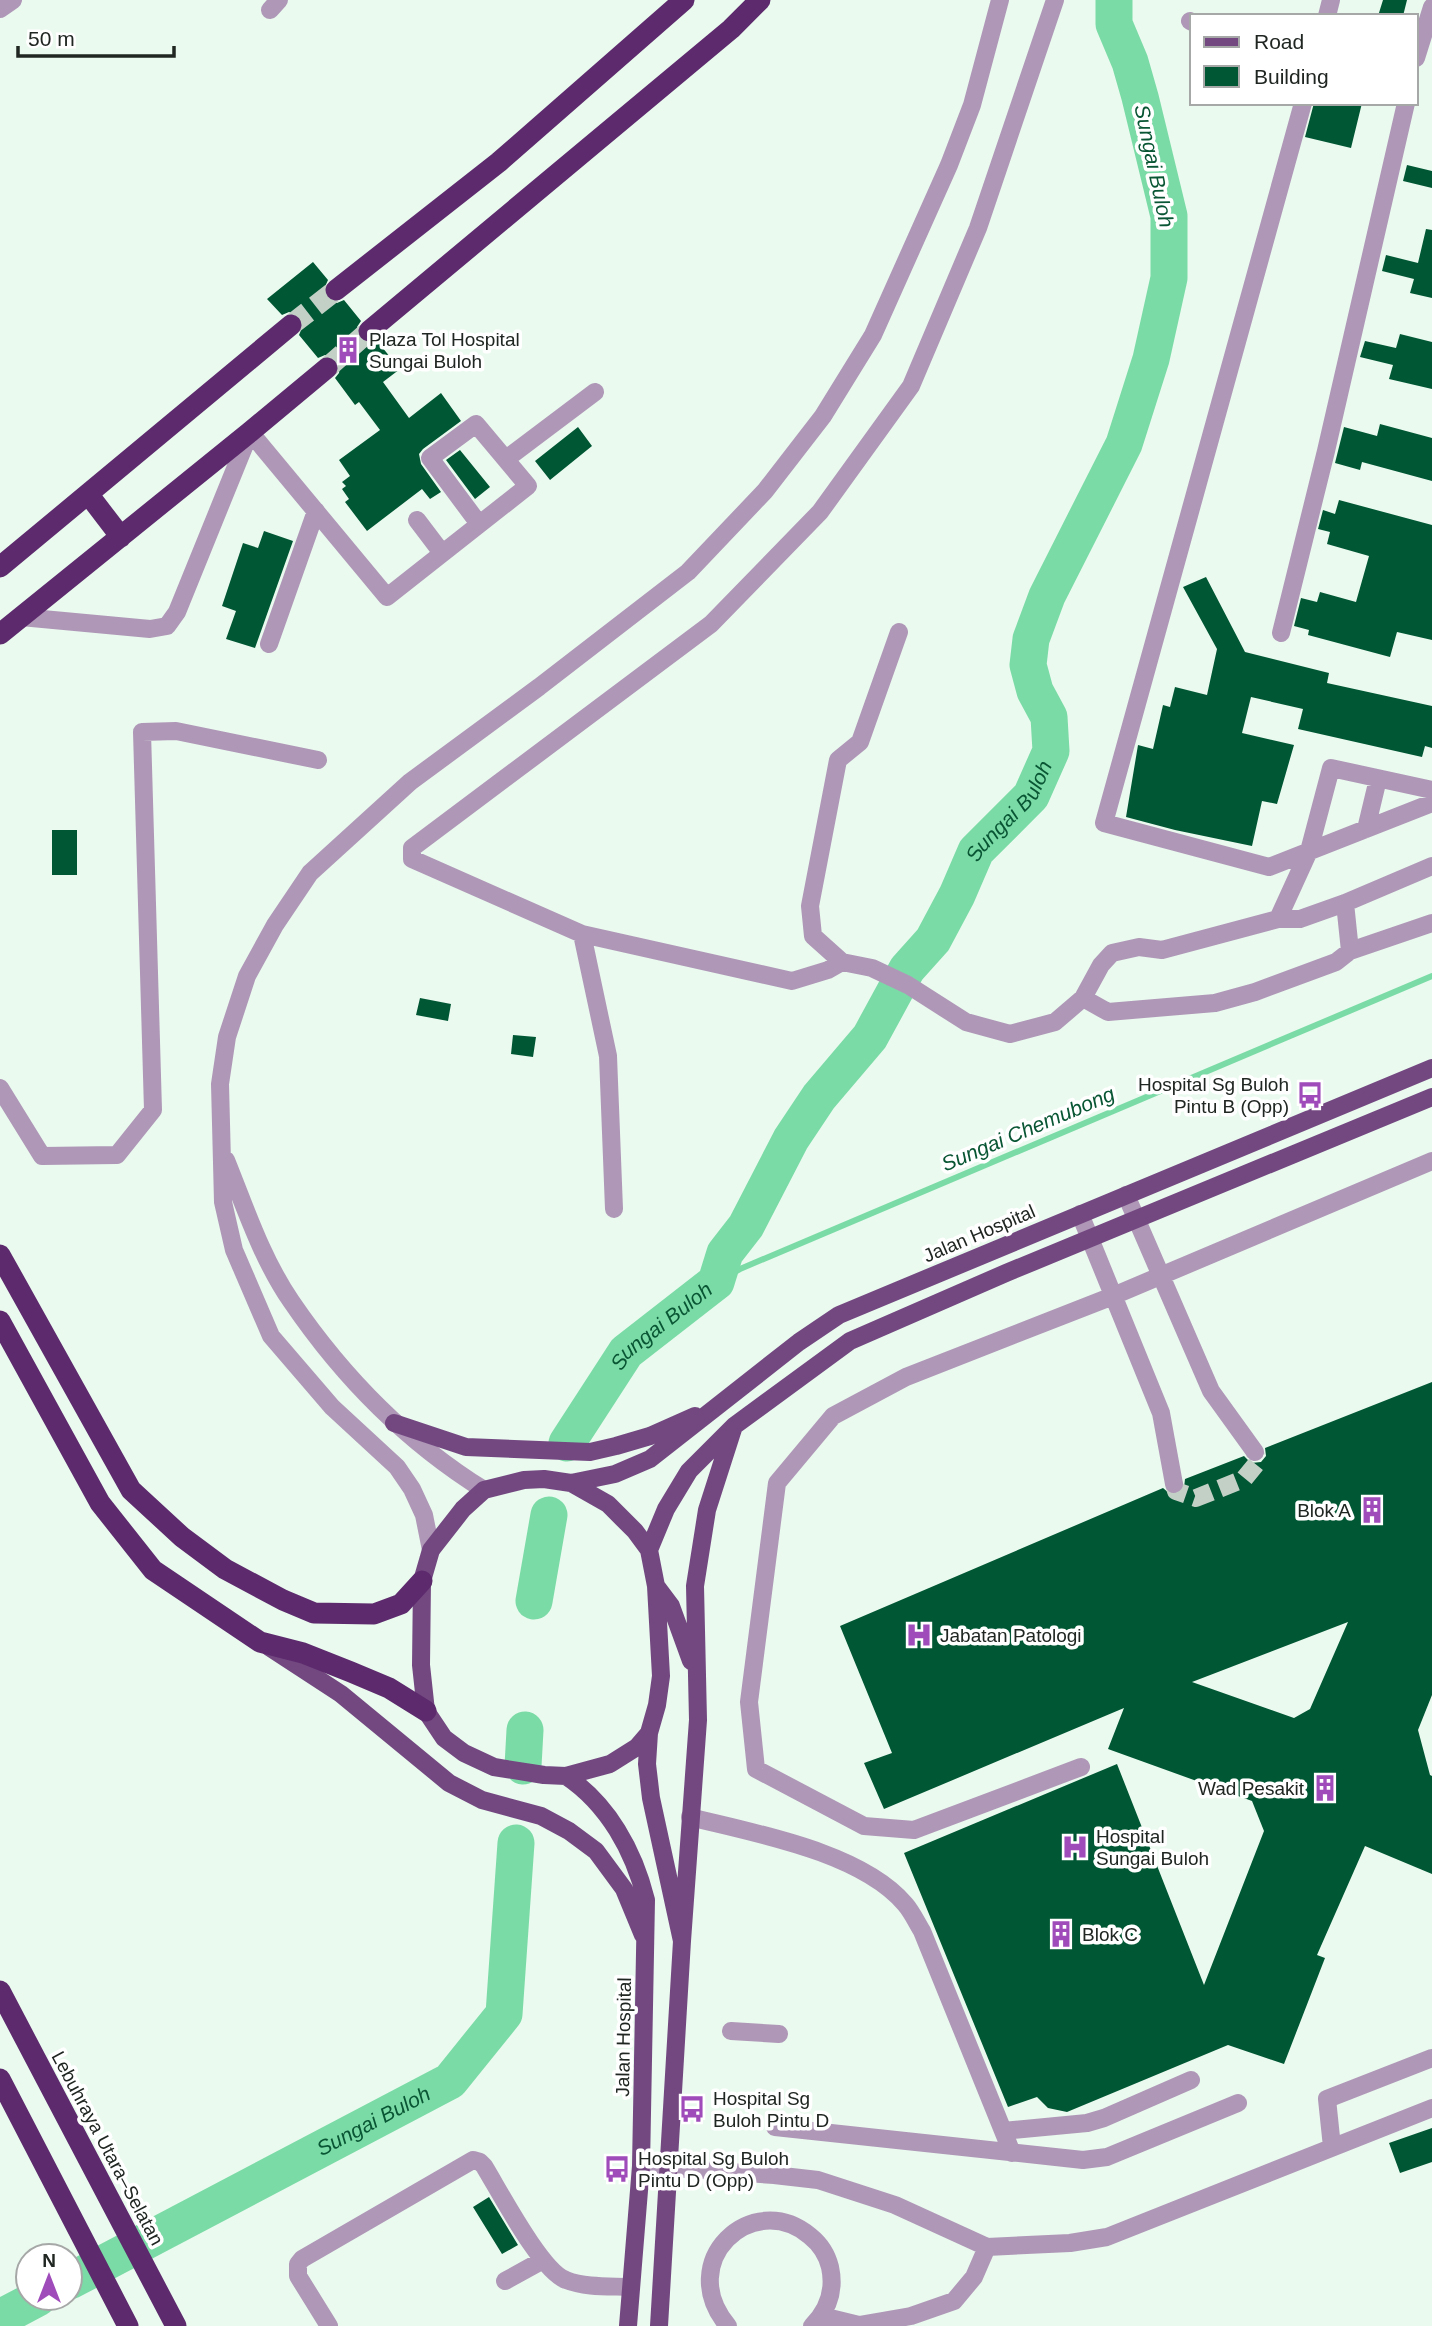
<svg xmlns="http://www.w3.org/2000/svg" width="1432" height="2326" viewBox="0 0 1432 2326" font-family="Helvetica,sans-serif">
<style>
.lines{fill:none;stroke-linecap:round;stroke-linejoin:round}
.stream{stroke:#7bdba6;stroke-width:6}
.river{stroke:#7bdba6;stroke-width:37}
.building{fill:#005733;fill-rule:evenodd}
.minor-tunnel{stroke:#c2d0c6;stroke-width:18;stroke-dasharray:18 9;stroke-linecap:butt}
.highway-tunnel{stroke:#c2d0c6;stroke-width:21;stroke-dasharray:21 10;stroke-linecap:butt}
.minor{stroke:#af97b7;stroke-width:18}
.major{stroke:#734881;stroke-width:18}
.highway{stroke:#5d2b6d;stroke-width:21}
.labels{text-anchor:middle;stroke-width:7;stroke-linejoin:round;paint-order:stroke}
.poi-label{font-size:19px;fill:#202622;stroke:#fff;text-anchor:start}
.street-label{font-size:19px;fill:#202622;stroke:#fff}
.water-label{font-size:21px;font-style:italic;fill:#095634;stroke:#fff}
</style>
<rect width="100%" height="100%" fill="#eafaef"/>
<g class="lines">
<path class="stream" d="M716 1282 740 1269 1432 976"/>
<g class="river">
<path id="s1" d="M567 1443 626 1352 716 1282 725 1253 746 1226 791 1139 819 1097 870 1037 907 969 933 940 957 895 976 851 1031 796 1051 751 1049 717 1035 691 1028 665 1031 639 1047 596 1124 444 1151 359 1169 278V216L1140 97 1130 62 1114 24V0"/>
<path d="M534 1601 549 1515"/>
<path d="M523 1766 525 1730"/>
<path id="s2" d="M70 2281 450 2081 504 2014 516 1843"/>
<path d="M0 2318 38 2298"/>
</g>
</g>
<path class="building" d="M1383 0H1407L1403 16H1378Z
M1314 103H1362L1351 148 1305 137Z
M1407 165 1432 171V188L1403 181Z
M1426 229 1432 230V298L1410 293 1414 279 1382 271 1386 255 1418 263Z
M313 262 328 280 323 291 326 299 337 303 344 300 361 321 357 327 359 339 365 343 377 341 400 369 383 382 409 418 441 393 461 421 423 449 419 454 421 464 441 492 430 499 422 489 367 531 345 502 349 499 342 489 346 486 342 482 350 476 339 460 380 430 359 402 355 405 335 378 339 373 340 366 337 359 325 355 318 358 299 335 304 323 301 316 289 312 282 315 267 299Z
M1400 334 1432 342V389L1389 379 1393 365 1360 357 1365 341 1396 348Z
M1380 424 1432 438V481L1362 462 1360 470 1335 463 1344 427 1377 436Z
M578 427 592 446 550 480 535 461Z
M460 450 490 487 475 499 446 460Z
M1339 500 1432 525V640L1397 632 1390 657 1308 635 1309 630 1294 626 1301 598 1317 602 1320 592 1356 602 1369 556 1327 544 1330 532 1318 529 1323 510 1335 514Z
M264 531 293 541 255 648 226 639 236 611 222 606 243 543 258 548Z
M1206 577 1245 652 1329 673 1327 683 1432 706V748L1425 746 1422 757 1298 729 1303 709 1251 697 1242 733 1294 745 1277 804 1262 801 1252 846 1175 830 1126 817 1138 745 1153 749 1163 705 1170 707 1175 687 1207 695 1217 649 1183 587Z
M52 830H77V875H52Z
M420 998 451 1004 448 1021 416 1015Z
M513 1035 536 1037 533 1057 511 1054Z
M1432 1382V1695L1418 1730 1430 1775 1432 1776V1874L1365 1846 1317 1955 1325 1958 1284 2064 1228 2045 1067 2112 1048 2108 1037 2097 1008 2107 904 1853 1117 1764 1204 1985 1264 1831 1252 1801 1108 1749 1124 1708 884 1809 864 1763 892 1753 840 1626 1163 1488 1170 1494 1177 1495 1184 1488 1185 1479 1244 1456 1251 1463 1261 1462 1266 1456 1265 1448ZM1348 1622 1310 1709 1294 1718 1192 1682Z
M1432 2128V2162L1400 2173 1389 2143Z
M489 2197 518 2245 502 2254 473 2207Z"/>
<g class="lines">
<path class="minor-tunnel" d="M1174 1484 1176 1491 1196 1498 1244 1479 1257 1463 1255 1452"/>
<path class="highway-tunnel" d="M291 325 336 290
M327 368 369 331"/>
<path class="minor" d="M1055 0 978 228 911 386 820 512 711 624 412 848V859L582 934 792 981 828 970 842 962 872 968 908 985 966 1022 1010 1034 1055 1022 1083 998 1101 965 1112 953 1139 947 1162 950 1278 919H1300L1345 903 1432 866
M0 9 13 0
M270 10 279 0
M1327 16 1331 0
M1190 21 1192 22
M1416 58 1432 7
M1303 103 1104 823 1269 867 1432 803
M506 459 595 392
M417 520 442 553
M21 617 150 629 167 626 177 612 250 432 387 597 528 486 476 424 430 458 479 524
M1281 633 1326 451 1406 103
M269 644 316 511
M1366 829 1378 779
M1278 919 1309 851 1331 768 1432 790
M582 934 608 1056 614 1209
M1350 951 1432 923
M842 962 813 936 810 906 838 760 860 742 899 632
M1083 998 1108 1012 1215 1003 1255 992 1336 962 1350 951 1345 903
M0 1088 42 1156 117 1155 153 1110 142 732 176 731 318 760
M226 1160C245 1207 262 1259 291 1301 342 1376 407 1442 484 1490
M1126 1195 1211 1391 1255 1452
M1080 1214 1161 1413 1174 1484
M431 1550 424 1515 412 1489 397 1467 332 1407 271 1336 234 1250 223 1202 220 1084 227 1037 247 976 275 925 310 873 410 782 539 687 688 572 765 491 823 416 873 335 949 165 972 105 1000 0
M1081 1767 914 1830 864 1826 756 1769 749 1702 777 1483 833 1416 906 1377 1113 1296 1432 1161
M690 1817C754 1833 861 1852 905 1904 912 1912 917 1923 922 1931L1012 2153
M731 2031 779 2034
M775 2127 1083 2160 1107 2157 1238 2103
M1003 2131 1087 2123 1104 2118 1191 2080
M1332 2147 1327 2099 1432 2058
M641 2166 774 2175 818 2180 895 2205 987 2247 1070 2243 1107 2237 1432 2108
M505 2281 543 2260
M822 2316 859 2325 911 2316 954 2301 974 2277 987 2247
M329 2326 298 2276V2264L302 2259 473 2160 480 2162 484 2166C500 2192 541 2271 566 2280 586 2288 611 2286 631 2287
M728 2326C674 2262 752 2188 810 2236 820 2244 827 2255 830 2267 835 2290 828 2310 812 2326"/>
<path class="major" d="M394 1423 466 1447 590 1452 616 1446 650 1436 695 1416
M571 1483 615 1474 650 1459 799 1342 839 1315 1432 1068
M649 1550 635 1531 608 1504 571 1483 544 1479 524 1480 484 1490 463 1509 431 1550 422 1581 421 1665 426 1711 444 1738 464 1753 494 1767 544 1775 566 1776 610 1764 637 1747 649 1733
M656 1586 671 1606 691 1661
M269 1647 341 1694 449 1783 482 1800 541 1816 569 1831 596 1851 624 1889 643 1935
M566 1776C608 1804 634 1851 646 1900L641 2166 628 2326
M682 1941 651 1798 647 1764 649 1733 657 1705 661 1676 656 1586 649 1550 666 1509 689 1471 734 1426 850 1341 1006 1273 1432 1097
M659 2326 682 1941 698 1720 695 1586 707 1510 733 1429"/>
<path class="highway" d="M336 290 499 162 684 0
M369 331 731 29 760 0
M88 494 121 537
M0 567 291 325
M0 634 250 432 327 368
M0 1255 131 1490 182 1537 225 1569 283 1600 314 1613 374 1614 401 1604 422 1581
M0 1321 100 1503 153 1570 260 1642 303 1653 351 1672 389 1688 426 1711
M0 1991 176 2326
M0 2079 128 2326"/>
</g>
<defs>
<symbol id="building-bare" viewBox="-9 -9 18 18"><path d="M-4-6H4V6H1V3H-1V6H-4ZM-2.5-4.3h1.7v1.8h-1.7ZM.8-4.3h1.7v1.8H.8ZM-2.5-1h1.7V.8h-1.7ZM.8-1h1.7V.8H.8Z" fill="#9f4bb9" stroke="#fff" stroke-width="2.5" paint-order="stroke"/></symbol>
<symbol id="bus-bare" viewBox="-9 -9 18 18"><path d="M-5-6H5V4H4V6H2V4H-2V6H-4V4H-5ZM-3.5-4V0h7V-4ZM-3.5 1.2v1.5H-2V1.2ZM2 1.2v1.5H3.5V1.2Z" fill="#9f4bb9" stroke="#fff" stroke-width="2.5" paint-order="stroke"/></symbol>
<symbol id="hospital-bare" viewBox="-9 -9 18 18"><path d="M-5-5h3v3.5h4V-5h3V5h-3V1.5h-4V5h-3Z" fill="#9f4bb9" stroke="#fff" stroke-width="2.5" paint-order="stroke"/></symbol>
</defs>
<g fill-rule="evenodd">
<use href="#building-bare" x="329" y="331" width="38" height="38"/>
<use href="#bus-bare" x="1291" y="1076" width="38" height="38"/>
<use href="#building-bare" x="1353" y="1491" width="38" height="38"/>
<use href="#hospital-bare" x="900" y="1616" width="38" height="38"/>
<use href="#building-bare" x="1306" y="1769" width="38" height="38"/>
<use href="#hospital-bare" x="1056" y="1828" width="38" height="38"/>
<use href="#building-bare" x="1042" y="1915" width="38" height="38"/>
<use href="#bus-bare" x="673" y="2090" width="38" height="38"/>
<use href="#bus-bare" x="598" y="2150" width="38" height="38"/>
</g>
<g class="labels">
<g class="poi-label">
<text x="369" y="346">Plaza Tol Hospital<tspan x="369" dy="22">Sungai Buloh</tspan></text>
<text x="1289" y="1091" text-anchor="end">Hospital Sg Buloh<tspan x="1289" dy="22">Pintu B (Opp)</tspan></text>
<text x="1351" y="1517" text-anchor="end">Blok A</text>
<text x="940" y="1642">Jabatan Patologi</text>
<text x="1304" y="1795" text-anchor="end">Wad Pesakit</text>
<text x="1096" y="1843">Hospital<tspan x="1096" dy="22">Sungai Buloh</tspan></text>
<text x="1082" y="1941">Blok C</text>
<text x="713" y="2105">Hospital Sg<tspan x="713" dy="22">Buloh Pintu D</tspan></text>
<text x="638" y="2165">Hospital Sg Buloh<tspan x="638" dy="22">Pintu D (Opp)</tspan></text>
</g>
<g class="street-label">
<text transform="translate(979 1233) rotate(-23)" y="7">Jalan Hospital</text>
<text transform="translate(623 2037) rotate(-89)" y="7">Jalan Hospital</text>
<text transform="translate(108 2148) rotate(62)" y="7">Lebuhraya Utara–Selatan</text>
</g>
<g class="water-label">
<text transform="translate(1154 166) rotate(78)" y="7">Sungai Buloh</text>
<text dy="7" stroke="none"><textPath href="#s1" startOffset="782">Sungai Buloh</textPath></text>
<text transform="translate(1028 1129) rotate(-23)" y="7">Sungai Chemubong</text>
<text dy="7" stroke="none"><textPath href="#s1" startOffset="152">Sungai Buloh</textPath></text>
<text dy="7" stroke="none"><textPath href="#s2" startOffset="343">Sungai Buloh</textPath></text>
</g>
</g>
<rect x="1190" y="14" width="228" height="91" fill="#ffffff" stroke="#a6a8a7" stroke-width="2"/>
<rect x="1204" y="37" width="35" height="10" fill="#734881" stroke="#a6a8a7" stroke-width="2"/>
<text x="1254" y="49" font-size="21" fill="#202622">Road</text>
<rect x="1204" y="66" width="35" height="21" fill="#005733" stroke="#a6a8a7" stroke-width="2"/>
<text x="1254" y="84" font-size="21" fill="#202622">Building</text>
<g transform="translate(49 2277)"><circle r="33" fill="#ffffff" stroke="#a6a8a7" stroke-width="2"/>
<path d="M0-5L12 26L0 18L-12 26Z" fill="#9f4bb9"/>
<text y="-10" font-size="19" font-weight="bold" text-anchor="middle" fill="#202622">N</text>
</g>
<path d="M18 46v10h156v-10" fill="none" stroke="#202622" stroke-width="3.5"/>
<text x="28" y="46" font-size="21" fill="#202622" stroke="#ffffff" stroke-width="5" paint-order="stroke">50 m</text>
</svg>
